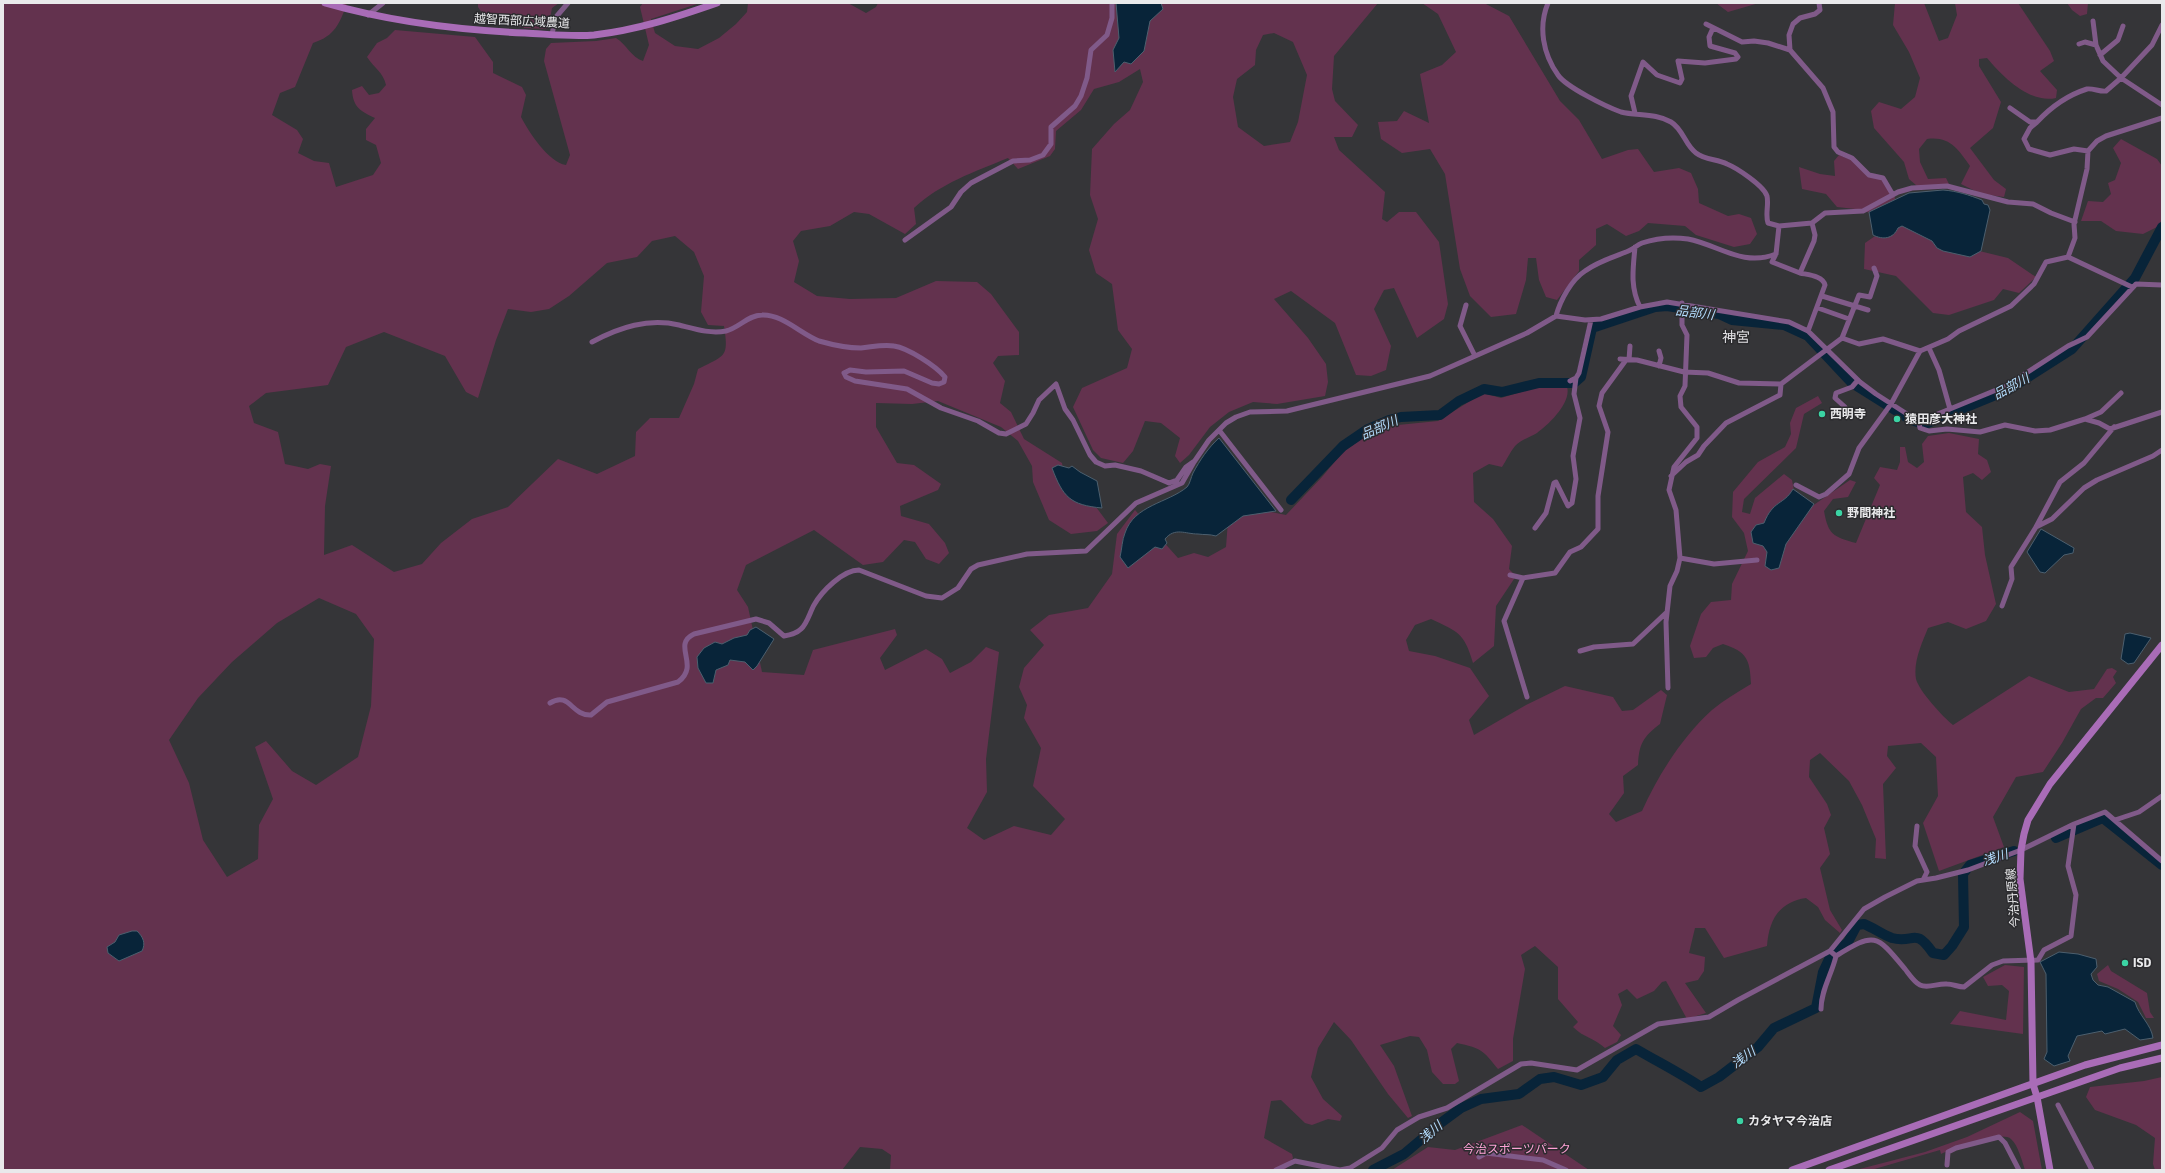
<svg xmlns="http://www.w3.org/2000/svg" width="2165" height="1173" viewBox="0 0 2165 1173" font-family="'Fira Sans','Noto Sans JP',sans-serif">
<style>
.green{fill:#63324e;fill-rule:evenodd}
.water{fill:#082439;stroke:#4c5f6e}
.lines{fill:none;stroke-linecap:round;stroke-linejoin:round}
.river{stroke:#082439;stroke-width:10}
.street{stroke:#805a89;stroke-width:5}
.secondary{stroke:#a96cb7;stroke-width:7}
.poi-dot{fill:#3bd4a4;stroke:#2b2b2e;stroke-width:1.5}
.labels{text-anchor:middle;stroke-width:3;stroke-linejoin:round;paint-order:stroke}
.street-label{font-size:12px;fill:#e9e9eb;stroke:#2b2b2e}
.poi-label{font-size:12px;font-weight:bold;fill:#e9e9eb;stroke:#2b2b2e;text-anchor:start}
.park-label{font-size:12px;fill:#fea2d6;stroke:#2b2b2e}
.water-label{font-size:13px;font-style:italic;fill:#b1dafb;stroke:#2b2b2e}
.quarter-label{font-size:14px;fill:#e1e0e4;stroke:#2b2b2e}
</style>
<rect width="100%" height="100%" fill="#353538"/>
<path class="green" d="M3 3H347C340 23 335 36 313 43L295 87 280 93 272 115 297 130 303 139 298 153 314 161 329 163 336 187 373 175 381 163 376 145 366 140V129L375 118C360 111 353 107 352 90L362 86 369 95 379 93 386 85C383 72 374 68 367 57L377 43 387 38 395 30 475 37 493 62V73L522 87 526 95 521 117C529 132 548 162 566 165L570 155 544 61 546 49 551 43 596 41 616 38C627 45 631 57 643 61L649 45 640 7 643 3H700L651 19 655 33 675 46 698 49 719 38 736 24 747 12 748 3H848L866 13 876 7 878 3H1378L1334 56 1332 89 1335 101 1358 125 1352 137H1334L1339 150 1385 192 1382 219 1387 222 1399 212H1416L1439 242 1448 304 1444 319 1417 338 1394 288 1384 290 1374 309 1391 346 1386 370 1371 376 1356 375 1335 323 1291 291 1274 299 1308 338 1326 364 1328 382 1325 396 1277 404 1253 402 1229 412 1210 427 1189 455 1180 463 1175 456 1180 438 1161 423 1145 421 1133 451 1123 463 1101 458 1093 450 1073 407 1082 388 1127 368 1132 349 1118 330 1112 284 1096 273 1089 250 1098 219 1090 195 1092 149 1114 124 1130 110 1143 82 1140 69 1119 82 1094 89 1081 110 1056 131 1055 149 1050 156 1018 169 1008 158C974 172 941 183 914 208L916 224 905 234 869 214 854 212 830 226 801 231 793 241 799 261 794 282 817 296 850 299 896 298 936 281 977 282 991 294 1019 332V355L998 356 993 363 1005 381 1000 403 1011 412 1024 439 1062 463 1065 482 1093 503 1108 523 1097 531 1071 534 1049 520 1033 482 1032 466 1018 441 1001 427 938 401 912 404 876 403V427L897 463 914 465 941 484 938 490 900 506 901 516 929 524 945 543 949 553 939 564 926 559 915 542 904 540 883 562 863 565 814 530 746 565 737 590 748 607 762 672 804 675 813 650 895 629 897 635 880 658 885 670 926 649 942 659 950 673 971 662 986 647 999 652 986 759 987 792 967 828 984 840 1014 826 1051 835 1065 819 1033 786 1041 748 1024 718 1027 705 1019 687 1024 668 1044 645 1030 630 1049 615 1088 608 1112 574 1117 534 1135 510 1178 558 1194 553 1208 557 1226 547 1228 521 1242 511H1267L1286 515 1322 477 1342 453 1363 438 1388 426 1438 421 1483 393 1501 398 1538 387 1558 386 1565 383C1576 398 1550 424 1537 433 1530 437 1521 440 1515 446 1510 452 1506 461 1502 467L1489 464 1473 473 1474 502 1493 519 1512 546 1509 569 1516 576 1496 606 1494 646 1473 663C1464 632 1458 632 1431 619L1415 625 1406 640 1409 651 1435 656 1470 668 1489 696 1469 720 1474 735 1526 705 1565 686 1613 697 1622 711 1633 710 1661 690 1667 695 1660 724C1643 737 1639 744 1638 765L1623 776 1624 793 1609 814 1616 822 1642 811C1658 775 1683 736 1712 710 1724 700 1738 692 1751 684 1750 659 1747 652 1723 644L1713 648 1706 657 1694 658 1690 646 1701 614 1711 602 1731 600 1732 584 1748 551 1744 533 1732 517 1733 492 1758 462 1785 447 1791 434 1790 423 1796 408 1818 396 1822 403 1804 414 1796 448 1744 499 1742 512 1750 514 1755 498 1784 474 1792 480 1795 496 1802 513 1850 480 1856 482 1848 497 1833 499 1824 511C1828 534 1833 537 1856 543L1880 485 1874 478 1880 467 1897 470 1900 462V447H1905L1908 462 1917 468 1924 462 1922 444 1928 436 1949 433 1979 439 1978 454 1987 460 1991 472 1982 480 1973 473 1963 477 1966 512 1982 527 1985 555 1996 604 1986 621 1966 629 1948 622 1928 628C1922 643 1913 662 1916 679 1919 691 1943 717 1953 725L2029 676 2069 692 2094 689 2107 669 2112 668 2117 671 2113 677 2116 683 2103 698H2096L2081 709 2062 743 2043 772 2016 777 1993 817 2004 847 1939 871 1923 823 1938 796 1936 757 1921 743 1888 746 1887 756 1896 768 1883 784 1886 859 1875 858 1876 839 1862 805 1849 781 1820 753 1810 760 1809 777 1827 804 1831 815 1824 828 1830 854 1820 868 1830 910 1842 930 1840 933 1825 920 1818 907 1806 898C1779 902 1769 920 1767 946L1724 958 1705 928H1695L1689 953 1705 957 1704 971 1698 980 1685 983 1706 1013 1687 1019 1666 981 1662 982 1654 991 1637 999 1627 989 1618 994 1622 1005 1613 1026 1621 1035 1617 1042 1605 1048C1593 1037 1584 1038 1573 1027L1578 1022 1558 999V967L1535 946 1521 955 1525 969 1513 1039V1061L1498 1069C1483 1050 1481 1048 1457 1043L1451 1049 1459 1081 1455 1084H1443L1432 1072 1427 1050 1419 1037 1410 1036 1380 1045 1394 1066 1412 1116 1408 1118 1388 1094 1351 1040 1334 1022 1318 1048 1311 1077 1323 1099 1342 1116 1340 1121 1328 1119 1312 1125 1305 1123 1281 1100 1271 1101 1264 1138 1292 1154 1293 1158 1285 1170H890L891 1155 882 1149 860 1147 842 1170H3ZM1274 33 1293 42 1307 75 1298 122 1290 142 1264 146 1238 127 1233 97 1237 79 1255 65 1256 50 1263 35ZM675 236 694 252 704 276 701 312 708 325 724 326C729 358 725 355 698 369L694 384 679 418H650L636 432 635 456 597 474 558 459 508 507 472 519 441 543 422 564 394 572 352 545 324 555 325 506 331 466 320 464 308 469 285 464 278 432 254 423 249 406 266 393 328 385 346 347 384 332 445 356 466 392 478 398 496 340 508 309 531 312 549 309 569 296 607 263 637 257 652 241ZM319 598 356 614 374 639 371 706 358 757 316 785 292 771 266 741 255 747 273 799 259 825 258 859 227 877 203 840 189 783 169 740 198 698 232 662 277 623Z
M478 3H559L552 8 548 29 524 28 502 19H486L478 7Z
M1422 3H1484L1509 16 1560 101 1579 120 1602 159 1628 150 1638 149 1654 172 1679 168 1691 173 1698 189 1699 203 1728 216 1739 214 1751 218 1757 234 1750 244 1734 247 1696 235 1685 226 1648 223 1639 231 1626 236 1607 224 1596 229V245L1579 260V271L1557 300 1546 297 1539 280 1536 258H1528L1526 280 1516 314 1491 317 1470 296 1460 269 1445 174 1430 149 1402 153 1381 139 1378 122 1397 121 1404 111 1429 123 1420 74 1442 65 1456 52 1438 14Z
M1716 3H1759L1728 12Z
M1895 3H1924L1939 41 1948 38 1957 15 1955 3H2018L2050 51 2054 61 2040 71 2057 90 2056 98C2030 104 2003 77 1987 58L1979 59V66L2001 102 1993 128 1970 148 1994 180 2006 189 2004 197 1981 194 1961 184 1970 166C1958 149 1950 136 1927 139L1919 149 1920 162 1928 179 1946 178 1949 184 1917 186 1909 179 1904 162 1874 128 1871 111 1879 102 1901 109 1915 97 1920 78 1909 52 1893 25Z
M2067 3H2088L2087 14 2080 16 2072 10Z
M2121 139 2157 159 2162 166V219L2159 226 2143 234 2116 231 2101 221H2081L2088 201 2103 202 2111 194 2108 183 2115 180 2121 163 2113 148Z
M1839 155 1854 161 1869 177 1887 180 1898 205 1967 248 2008 258 2036 277 2019 293 2003 289 1994 300 1949 315 1933 313 1896 276 1864 269 1865 243 1878 234 1874 216 1864 210 1837 207 1826 194 1802 189 1799 167 1820 174 1835 176 1834 161Z
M2005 965 2024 967 2023 1034 1950 1024 1960 1011 2006 1020 2009 991 2002 985 1988 986 1983 977Z
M2108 965 2111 971 2147 993 2150 1012 2154 1018H2146L2138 1002 2118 989 2099 981 2097 974Z
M2162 1077V1170H2155L2153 1164 2155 1138 2136 1125 2095 1110 2086 1097 2090 1087 2144 1081Z
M2020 1112 2033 1121 2042 1170H2025C2022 1161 2018 1145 2011 1139 2001 1130 1953 1149 1941 1154L1940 1150 1871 1170H1856L1925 1152 1967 1137Z
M1522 1125 1589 1170H1392L1428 1147 1455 1150Z"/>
<path class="water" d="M1116 3H1161L1163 9 1150 21 1144 51 1131 64 1124 62 1115 72 1113 50 1119 38Z
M1943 190C1957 191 1969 195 1982 200L1984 204 1988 205 1990 210 1981 251 1970 257 1943 251 1937 248 1932 241 1902 226 1898 228C1893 239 1883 240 1873 235L1869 212 1909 193Z
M1219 438 1276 511 1243 516 1216 536C1209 534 1205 535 1198 534 1185 534 1175 527 1165 539L1167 543 1162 549 1155 547 1128 568 1120 557C1122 549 1122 540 1125 533 1134 505 1168 503 1187 487 1190 484 1191 477 1193 473 1200 460 1208 448 1219 438Z
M1058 465 1069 468 1072 466 1080 472 1097 481 1102 508C1070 505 1063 497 1052 468Z
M1793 489 1814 504 1786 544 1779 568 1771 570 1765 566 1767 552 1763 546 1753 543 1751 532 1756 525 1764 523C1773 500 1784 505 1793 489Z
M2041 529 2074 548 2073 553 2064 555 2045 573 2040 572 2027 552Z
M756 627 774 639 757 666 753 670 745 662 730 660 728 665 716 670 713 683H706L698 668 697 657 704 648 715 642 722 644 734 638 747 635 750 630Z
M2130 633 2151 638 2134 663 2128 664 2121 659 2125 634Z
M132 931H137C143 937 146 943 142 951L119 961 108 953 107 947 115 942 119 935Z
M2059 952 2078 954 2096 959 2097 967 2091 974 2093 980 2098 985 2108 987 2135 1002C2139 1016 2151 1024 2153 1038L2140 1040 2125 1029 2105 1034 2102 1031 2077 1036 2068 1056 2070 1061 2054 1066 2044 1059 2047 1052 2046 974 2040 962Z"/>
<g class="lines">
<path class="river" d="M1291 500 1343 446 1368 429 1389 420 1401 417 1440 415 1459 401 1484 389 1502 392 1539 383H1574L1581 377 1592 328 1655 307 1667 306 1719 314 1732 320 1784 325 1808 336 1852 383 1911 420 1924 424 1928 423 2008 390 2072 349 2135 278 2162 227
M2056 838 2103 818 2162 865
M1373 1170 1404 1154 1442 1122 1461 1108 1481 1099 1519 1094 1540 1079 1554 1077 1581 1085 1603 1077 1617 1060 1636 1049C1658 1062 1680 1073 1701 1087L1719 1077 1758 1047 1774 1028 1816 1008 1823 972 1830 957 1848 942 1857 925 1864 924C1874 928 1881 934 1892 938 1915 944 1914 926 1933 953L1944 955 1952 946 1964 927 1963 874 1970 865 2014 851"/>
<path class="street" d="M1548 3C1538 27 1543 54 1558 75 1566 87 1607 107 1621 112 1637 116 1656 113 1671 122 1683 129 1685 145 1696 153 1705 160 1717 159 1727 164 1737 168 1764 186 1767 196 1769 205 1765 214 1768 223L1779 226 1812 223 1825 213 1863 211 1898 192 1912 188 1947 186 2008 202 2033 204 2051 213 2075 222
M1819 3 1820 10 1815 14 1800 18 1793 24 1789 35 1790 50 1823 88 1833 112 1834 147 1838 152 1852 158 1869 175 1883 178 1893 195
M368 15 383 3
M2093 21 2096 45
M1706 24 1742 42 1754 41 1768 43 1790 50
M2162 25 2152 45 2121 78 2162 105
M552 34 556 17 568 3
M2100 55 2118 40 2123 26
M2010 108 2030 122H2037C2050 108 2068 95 2087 89 2093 88 2100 92 2106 91L2121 78 2103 61 2096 45 2085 42 2079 44
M1635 113 1631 96 1643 62 1657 75 1680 83 1682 79 1678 61 1705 63 1736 59 1738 57 1735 53 1710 46 1709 37 1713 28
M2037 122 2030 128 2024 139 2029 149 2050 155 2074 149 2088 151
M905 240 951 207 961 192 971 183 1013 161 1030 160 1043 155 1051 144V127L1075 106 1081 96 1087 78 1091 50 1107 35 1112 18V3
M1635 247C1633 269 1630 287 1640 307
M1776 254 1772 262 1800 273
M2068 257 2075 238 2074 224 2087 169 2088 151 2097 141 2106 136 2162 118
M1822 296 1868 310
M1466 305 1460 326 1475 356
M1818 308 1849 319
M1556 316C1560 301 1571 280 1585 271 1597 262 1613 257 1626 252 1632 250 1637 245 1642 243 1657 238 1673 237 1688 239 1719 245 1742 267 1776 254L1779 226
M1808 331 1825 285C1823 276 1809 275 1800 273L1814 241 1815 235 1812 223
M1842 338 1859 344 1883 339 1920 351
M592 342C620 327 648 318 679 325 695 329 710 334 726 331 739 328 748 315 762 315 782 314 801 334 819 341 833 345 847 348 861 348 872 347 883 344 894 346 908 348 936 366 945 377L944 382 939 384 932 383 904 371 866 372 850 370 844 373 846 377 855 381 907 389 941 408 978 421 999 433 1006 434 1026 424 1033 413 1039 400 1056 384 1065 409 1073 420 1090 455 1096 462 1105 466 1115 465 1141 471 1169 483 1177 480 1186 467 1193 462
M1929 348 1939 370 1950 409
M1659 351 1661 358 1659 366
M1620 359 1637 360 1684 372 1708 373 1739 383 1781 384 1842 338 1859 295 1870 297 1877 276 1874 268
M1629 360 1630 346
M1570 381 1576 378 1579 373 1591 320
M1845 407 1835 398 1836 393 1852 387 1858 380
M1918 418 1920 428 1929 431 1947 429 1980 432 2005 425 2035 431 2050 430 2085 419 2099 423 2110 429 2162 412
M2085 419 2101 412 2121 393
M1219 430 1281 510
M1671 476 1686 462 1698 455 1704 446 1726 423 1780 395 1781 384
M1796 485 1819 497 1826 494 1849 474 1859 448 1891 404 1920 351 1948 339 1959 331 2011 306 2034 284 2046 262 2068 257 2132 287
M2036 527 2060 482 2084 463 2114 427
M1535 528 1546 513 1554 483 1556 482 1568 506 1572 503 1576 479 1573 456 1580 418 1574 394 1576 378
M1680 558 1714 564 1757 560
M1510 575 1523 578
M2002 606 2012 579 2011 567 2036 527 2052 519 2084 488 2097 480 2153 456 2162 450
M1580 651 1594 647 1633 644 1667 612
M1668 688 1666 622 1670 586 1677 571 1680 558 1676 510 1669 490 1674 467 1697 438V427L1681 407 1680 396 1685 386 1687 335 1682 325V303
M1527 697 1504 621 1523 578 1555 573 1570 552 1581 547 1598 529V496L1608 432 1599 406 1602 393 1626 360
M550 703C570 691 571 716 591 715L607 702 678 682C701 665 671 645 694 634L756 619 769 623 784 636C790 635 796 634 801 629 807 624 810 612 814 605 822 591 843 570 859 570L926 596 942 598 958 588 971 569 978 565 1027 554 1086 551 1136 503 1182 483 1194 462 1209 440 1226 423 1236 417 1250 412 1287 411 1430 376 1527 333 1556 316 1585 320 1601 319 1640 307 1667 302 1789 322 1808 331 1860 382 1876 394 1907 414 1918 418H1928L2006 386 2068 346 2087 337 2136 284 2162 285
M2115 820 2139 812 2162 796
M1917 826 1915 846 1927 872 1923 880
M1830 951 1836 956C1875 932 1876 934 1905 969 1909 974 1914 982 1920 985 1928 989 1938 983 1947 984 1953 984 1958 987 1964 987L1992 965 2003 961 2038 960 2044 950 2071 936 2076 895 2068 866 2074 824
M1821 1009C1821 990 1832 974 1836 956
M2058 1105 2092 1170
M1479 1157 1486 1153 1543 1160 1566 1170
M1947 1165 1948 1152 1956 1148 1999 1137 2005 1143 2019 1170
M1276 1170 1295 1161 1340 1170 1350 1168 1382 1148 1397 1130 1419 1117 1447 1108 1521 1064 1531 1063 1577 1070 1658 1024 1709 1017 1738 1000 1830 951 1864 909 1885 897 1917 881 1936 878 1968 870 2021 850 2074 824 2105 812 2162 861"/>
<path class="secondary" d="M325 3C391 22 456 30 525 33 547 34 572 37 594 35 637 30 677 17 717 3
M1792 1170 2085 1065 2162 1045
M1829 1170 2120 1068 2162 1058
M2050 1170 2037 1097 2033 1084 2031 962 2020 879 2021 850 2024 834 2028 820 2050 784 2162 645"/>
</g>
<g class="poi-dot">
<circle cx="1822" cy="414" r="4"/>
<circle cx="1897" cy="419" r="4"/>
<circle cx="1839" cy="513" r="4"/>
<circle cx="2125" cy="963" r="4"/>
<circle cx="1740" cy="1121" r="4"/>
</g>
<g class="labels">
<g class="street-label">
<text transform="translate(522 21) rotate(3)" y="4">越智西部広域農道</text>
<text transform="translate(2013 898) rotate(-95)" y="4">今治丹原線</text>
</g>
<g class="poi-label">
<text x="1830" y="418">西明寺</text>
<text x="1905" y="423">猿田彦大神社</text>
<text x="1847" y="517">野間神社</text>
<text x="2133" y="967">ISD</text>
<text x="1748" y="1125">カタヤマ今治店</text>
</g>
<g class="park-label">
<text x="1517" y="1153">今治スポーツパーク</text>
</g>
<g class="water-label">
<text transform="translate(1695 312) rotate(7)" y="5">品部川</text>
<text transform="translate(2011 386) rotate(-29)" y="5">品部川</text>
<text transform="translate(1379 427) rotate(-24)" y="5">品部川</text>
<text transform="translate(1995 857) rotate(-18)" y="5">浅川</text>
<text transform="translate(1743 1057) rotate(-35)" y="5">浅川</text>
<text transform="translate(1430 1132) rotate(-40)" y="5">浅川</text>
</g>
<g class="quarter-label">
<text x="1736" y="342">神宮</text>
</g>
</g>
<rect width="2165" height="1173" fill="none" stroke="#e9e9eb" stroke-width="8"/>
</svg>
